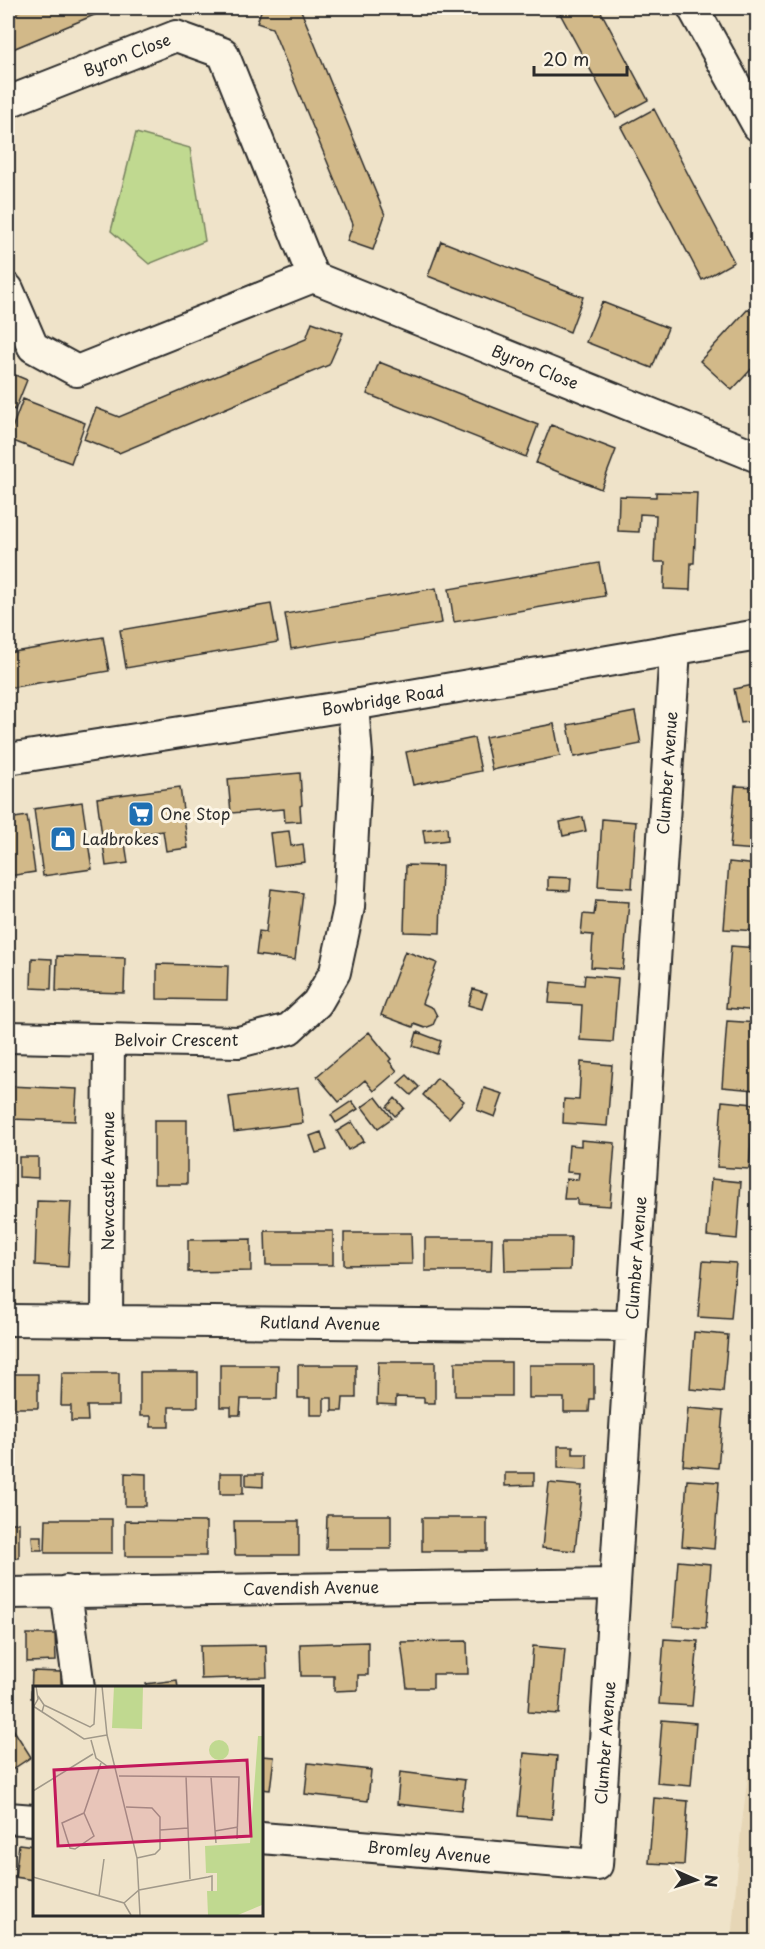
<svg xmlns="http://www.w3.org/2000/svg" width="765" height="1949" font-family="'Playpen Sans',sans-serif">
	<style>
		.built { fill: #e6d6b6 }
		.green { fill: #c0d990; stroke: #76825e; stroke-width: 1.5 }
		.building { fill: #d2b989; stroke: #2b2b2b; stroke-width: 1.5 }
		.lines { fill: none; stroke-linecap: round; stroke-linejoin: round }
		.minor-casing { stroke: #2b2b2b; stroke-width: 34 }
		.minor { stroke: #fcf5e5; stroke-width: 30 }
		.labels { text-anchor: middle; stroke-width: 6; stroke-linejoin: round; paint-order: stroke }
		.street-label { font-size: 16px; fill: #2b2b2b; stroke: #fcf5e5 }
		.poi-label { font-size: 16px; fill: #2b2b2b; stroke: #fcf5e5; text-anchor: start }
		.inset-road { fill: none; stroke: #a1998a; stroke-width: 1.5 }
		.view { fill: #c2185b; fill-opacity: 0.15; stroke: #c2185b; stroke-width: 3 }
		.inset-edge { fill: none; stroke: #2b2b2b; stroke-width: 3 }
	</style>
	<rect width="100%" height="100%" fill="#efe3c9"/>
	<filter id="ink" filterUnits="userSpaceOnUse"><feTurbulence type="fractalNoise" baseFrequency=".0167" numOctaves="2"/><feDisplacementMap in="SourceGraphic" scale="12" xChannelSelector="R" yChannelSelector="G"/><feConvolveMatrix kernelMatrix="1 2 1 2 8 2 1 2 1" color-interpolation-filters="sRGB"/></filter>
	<g filter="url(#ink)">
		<!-- built -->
		<path class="built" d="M757 1703V1941H731L741 1831Z"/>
		<!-- green -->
		<path class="green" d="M136 133 190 148 205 241 149 264 111 231Z"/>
		<!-- building -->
		<path class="building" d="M27 8H111L8 51V15Z
			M262 8H300L385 215 373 250 347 241 353 224 272 28 257 23Z
			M557 8H599L648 100 616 117Z
			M654 109 734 262 702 280 621 127Z
			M441 241 583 297 570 332 428 276Z
			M602 302 668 328 652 368 586 342Z
			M748 309 758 318V362L732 390 700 361Z
			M312 322 343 333 329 365 119 453 84 439 96 408 119 417 306 339Z
			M379 362 538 425 526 457 367 394Z
			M8 372 27 380 15 410 8 407Z
			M23 399 85 423 71 463 8 439Z
			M551 425 616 450 601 489 536 463Z
			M656 492 697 493 694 563H691L690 590 664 589 665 562H654L656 515 640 514 639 532 618 531 619 496 656 497Z
			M599 563 605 596 454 622 449 589Z
			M436 588 442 623 291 649 285 614Z
			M271 604 278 642 126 668 120 630Z
			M103 637 109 671 8 688V653Z
			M758 684V720L741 723 734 689Z
			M635 712 641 744 574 757 568 725Z
			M554 724 560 756 492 770 485 737Z
			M474 738 481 771 413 785 406 752Z
			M300 773 302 805 300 806 301 821 285 822 284 809 231 813 228 779Z
			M735 786 758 787V850L730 848Z
			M180 787 188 848 166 851 163 831 124 836 128 863 106 866 97 798Z
			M82 802 92 869 43 876 34 809Z
			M27 816 35 872 9 876 8 819Z
			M583 817 586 831 563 836 560 822Z
			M602 819 636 822 632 888 598 886Z
			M447 827 448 840 425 843 423 830Z
			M289 831 291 846 303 844 305 862 274 866 270 833Z
			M729 862 758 865V931L724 929Z
			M406 865 442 866 440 933 404 932Z
			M548 877 571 878 570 891 548 890Z
			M271 889 303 893 295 960 256 955 259 931 266 932Z
			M596 900 629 902 623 969 591 967 593 935 581 934 583 914 594 915Z
			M731 946 758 948V1011L726 1008Z
			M405 951 437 963 422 1003 433 1008 437 1016 433 1025 425 1028 414 1024 413 1027 381 1015Z
			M57 956 125 958 124 993 56 991Z
			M32 958 52 959 51 989 31 988Z
			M157 964 228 966 227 1000 157 999Z
			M585 975 618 978 613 1042 580 1040 582 1005 549 1003 551 982 584 985Z
			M473 989 487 993 482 1009 468 1005Z
			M727 1021 758 1023 755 1090 722 1087Z
			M369 1032 391 1059 389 1061 397 1071 374 1091 365 1080 339 1102 317 1076Z
			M417 1032 441 1041 437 1054 413 1046Z
			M581 1062 612 1065 607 1126 563 1123 564 1099 579 1100Z
			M407 1075 419 1087 411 1095 398 1083Z
			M437 1078 464 1101 449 1118 423 1095Z
			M8 1086 77 1089 75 1121 8 1119Z
			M298 1088 303 1123 234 1132 229 1097Z
			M484 1088 503 1094 495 1117 477 1110Z
			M376 1097 392 1118 378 1128 362 1107Z
			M395 1098 404 1108 395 1116 387 1107Z
			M352 1101 358 1109 336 1123 331 1115Z
			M722 1101 754 1104 749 1169 717 1167Z
			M154 1120H187V1184H154Z
			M352 1122 364 1141 348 1150 337 1131Z
			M321 1132 327 1150 316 1153 310 1136Z
			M581 1140 615 1143 610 1206 577 1204V1199H564L566 1179 578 1180 579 1173 567 1172 569 1145 581 1146Z
			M19 1157H38V1178L19 1177Z
			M711 1179 741 1182 737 1239 707 1236Z
			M37 1201 71 1202 68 1267 35 1265Z
			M265 1231H333V1265H266Z
			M344 1233H411L412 1264 344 1265Z
			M8 1234H11V1254H8Z
			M504 1237H571L570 1270 505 1271Z
			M425 1238H492L491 1271H425Z
			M251 1239V1271L188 1272V1240Z
			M703 1261 736 1263 731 1319 698 1317Z
			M694 1332 728 1335 723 1392 690 1389Z
			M378 1362H435V1403H424V1398L396 1397V1405L377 1404Z
			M455 1362H511V1396H455Z
			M220 1365H278L277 1399H241L240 1415H231V1407H220Z
			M298 1365H356V1398H343L342 1411H332V1398H324V1415H310V1398H298Z
			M529 1365H594V1399H590L589 1412H564V1398H529Z
			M140 1372H198V1407H169V1427H151V1416H140Z
			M62 1373H119V1406H87L88 1421H71V1406H61Z
			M8 1374H38V1408H8Z
			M688 1408 723 1411 718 1468 683 1465Z
			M558 1446H573V1454H587V1469L558 1468Z
			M125 1473 146 1474V1506H125Z
			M220 1473H243V1494H220Z
			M505 1473H534V1485L505 1486Z
			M246 1474H263V1487L246 1486Z
			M687 1480 719 1482 714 1549 682 1546Z
			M549 1483 582 1486 575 1551 542 1548Z
			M327 1515H391V1549H326Z
			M422 1518H487V1551H422Z
			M46 1519H112V1553H45Z
			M125 1521 206 1522V1556H125Z
			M234 1521H299V1555H235Z
			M8 1523H19V1558H8Z
			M32 1536H42V1550H33Z
			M678 1561 711 1564 706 1628 673 1626Z
			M27 1634H55L56 1661 27 1662Z
			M664 1639 698 1641 692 1706 659 1704Z
			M467 1641 468 1674H433V1688H407L401 1642Z
			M368 1642V1675H358V1690L334 1691V1676H301L300 1644Z
			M266 1645 267 1677 201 1679 200 1646Z
			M533 1646 565 1649 559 1714 528 1712Z
			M32 1671 61 1672V1688H34V1698H31Z
			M177 1680 178 1688H146V1684Z
			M662 1720 696 1723 691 1786 657 1783Z
			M8 1721 31 1757 10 1771 8 1768Z
			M524 1753 557 1756 552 1819 518 1816Z
			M261 1756 274 1757 270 1790 261 1789Z
			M308 1763 371 1770 368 1801 305 1794Z
			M400 1772 465 1780 461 1811 397 1804Z
			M654 1798 688 1801 684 1865 649 1863Z
			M19 1844 34 1846V1880L15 1877Z"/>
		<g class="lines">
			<!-- minor casing -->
			<g class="minor-casing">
				<path id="minor" d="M693 8 758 126
					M8 102 176 36 223 53 313 277
					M8 289 33 347 77 371 313 277 758 457
					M8 759 353 705 758 635
					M8 1037 239 1042 289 1029 317 1003 335 972 349 907 357 755 353 705
					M8 1320 632 1326
					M107 1321 109 1040
					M66 1591 79 1688
					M8 1593 615 1584
					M8 1818 34 1820
					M261 1838 597 1865 675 650"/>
			</g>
			<!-- minor -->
			<use href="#minor" class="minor"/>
		</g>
	</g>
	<!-- icons -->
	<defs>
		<g id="supermarket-square" transform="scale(1.35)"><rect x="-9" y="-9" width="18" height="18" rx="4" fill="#1f6fb2" stroke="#fcf5e5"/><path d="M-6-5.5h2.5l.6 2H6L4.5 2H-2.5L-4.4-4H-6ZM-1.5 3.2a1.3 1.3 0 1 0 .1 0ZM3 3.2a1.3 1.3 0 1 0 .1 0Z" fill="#fff"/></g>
		<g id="shop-square" transform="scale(1.35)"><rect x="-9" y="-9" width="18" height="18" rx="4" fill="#1f6fb2" stroke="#fcf5e5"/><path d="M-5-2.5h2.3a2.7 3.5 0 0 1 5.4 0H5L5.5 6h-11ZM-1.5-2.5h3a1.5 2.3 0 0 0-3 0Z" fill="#fff"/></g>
	</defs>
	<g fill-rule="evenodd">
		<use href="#supermarket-square" x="141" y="814"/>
		<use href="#shop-square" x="63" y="839"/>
	</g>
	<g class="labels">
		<!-- street labels -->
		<g class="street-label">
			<text transform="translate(127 55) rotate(-21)" y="6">Byron Close</text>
			<text transform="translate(535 367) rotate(22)" y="6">Byron Close</text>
			<text transform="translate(383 700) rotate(-9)" y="6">Bowbridge Road</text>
			<text transform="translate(667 773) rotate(-86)" y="6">Clumber Avenue</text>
			<text x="176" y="1046">Belvoir Crescent</text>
			<text transform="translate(108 1181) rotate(-90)" y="6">Newcastle Avenue</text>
			<text transform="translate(636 1258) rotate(-86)" y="6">Clumber Avenue</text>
			<text transform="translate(320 1323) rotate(1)" y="6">Rutland Avenue</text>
			<text transform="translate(311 1588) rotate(-1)" y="6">Cavendish Avenue</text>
			<text transform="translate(605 1743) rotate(-86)" y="6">Clumber Avenue</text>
			<text transform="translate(429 1852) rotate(5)" y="6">Bromley Avenue</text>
		</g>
		<!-- poi labels -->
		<g class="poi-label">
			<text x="160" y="820">One Stop</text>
			<text x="82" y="845">Ladbrokes</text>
		</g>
	</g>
	<!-- overview -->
	<g transform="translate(33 1686)">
		<rect width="230" height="230" fill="#efe3c9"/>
		<path d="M81 0H110L109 43 79 42ZM225 50H229V219L205 229H175L174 205H184V187H173L172 160 217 157ZM176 64a10 10 0 1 1 20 0a10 10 0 1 1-20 0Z" fill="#c0d990"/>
		<path class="inset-road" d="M69 0 74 49 104 172 107 229M5 10 11 19 9 26M11 19 57 41 61 38 63 0M0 20 51 53 74 49M1 20 5 13 3 0M58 54 63 72 74 80H83M86 90 206 91 204 153M153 90 157 193M178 91 183 157M0 105 60 68M93 121 119 122 127 131V163L122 168 104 172M51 127 29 137 37 162 42 163 61 150 51 127 68 77M127 144 155 142M182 145 205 141M0 191 91 217 98 229M66 210 71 173M91 217 106 204 175 191 179 190V205"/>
		<path class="view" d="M214 74 218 150 25 160 21 84Z"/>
		<rect width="230" height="230" class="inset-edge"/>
	</g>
	<!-- margin -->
	<rect width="765" height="1949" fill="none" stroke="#fcf5e5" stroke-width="30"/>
	<rect x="15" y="15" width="735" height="1919" fill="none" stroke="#2b2b2b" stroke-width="2" filter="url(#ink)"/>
	<!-- north arrow -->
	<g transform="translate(696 1880) rotate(93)" stroke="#fcf5e5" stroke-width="4.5" paint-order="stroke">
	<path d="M0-4.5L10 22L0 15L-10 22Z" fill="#2b2b2b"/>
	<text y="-9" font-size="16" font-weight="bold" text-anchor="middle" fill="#2b2b2b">N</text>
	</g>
	<!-- scale -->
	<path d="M534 66v9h93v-9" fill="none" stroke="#2b2b2b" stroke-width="3"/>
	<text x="543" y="66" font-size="18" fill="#2b2b2b" stroke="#fcf5e5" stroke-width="4.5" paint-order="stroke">20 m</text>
</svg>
